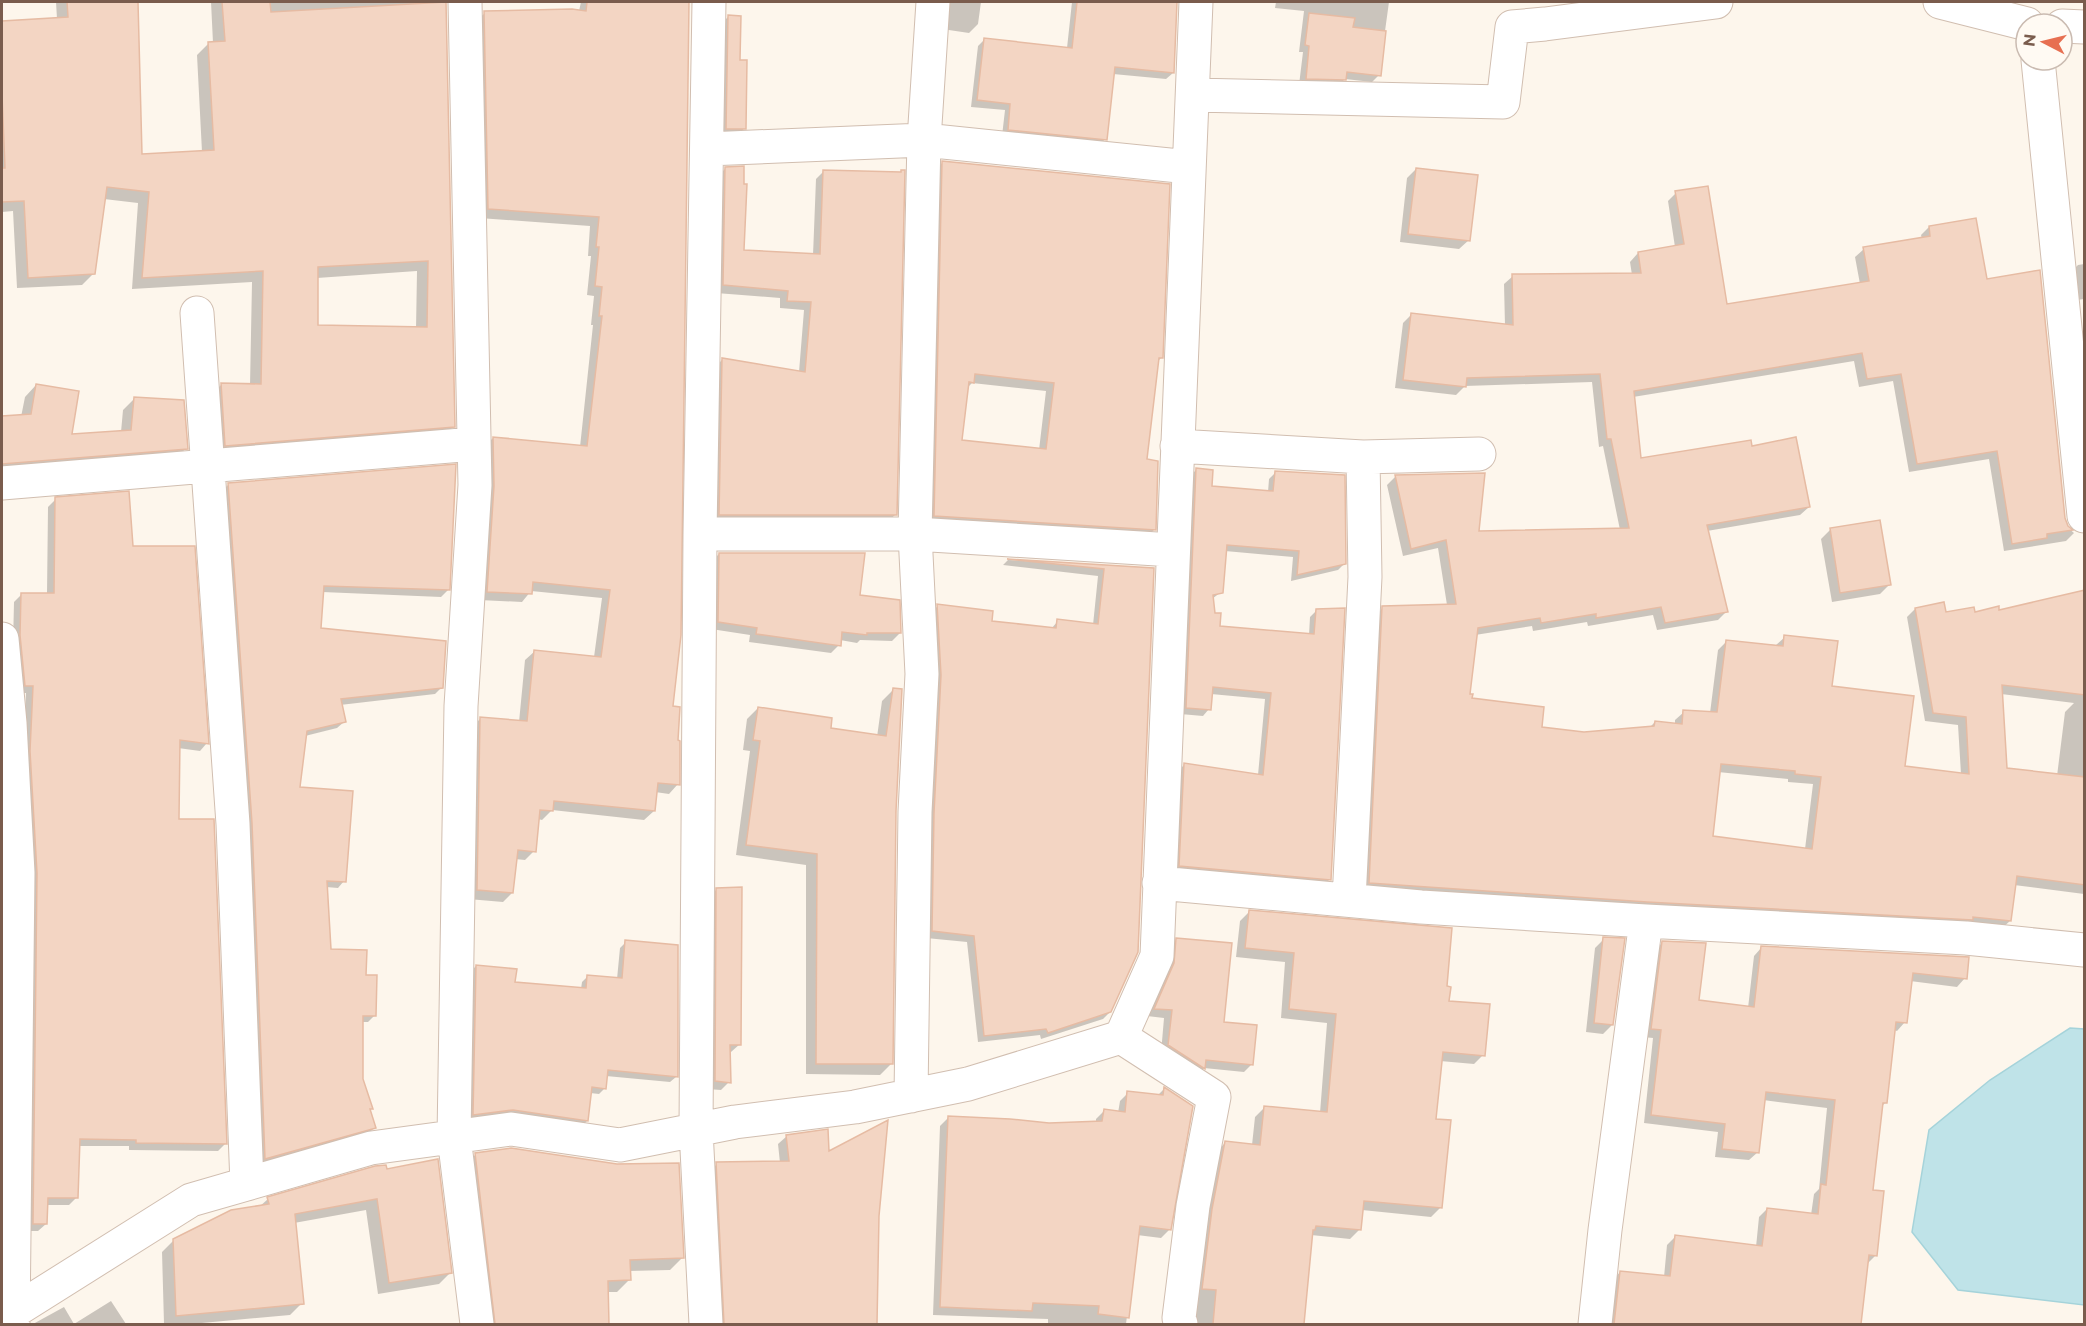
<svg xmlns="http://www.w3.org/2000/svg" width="2086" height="1326" font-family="Montserrat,sans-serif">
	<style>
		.water { fill: #bfe3e8; stroke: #a5d3da; stroke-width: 1.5 }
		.shadow { fill: #0003; fill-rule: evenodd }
		.building { fill: #f3d5c3; stroke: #e6bba3; stroke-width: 1.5; fill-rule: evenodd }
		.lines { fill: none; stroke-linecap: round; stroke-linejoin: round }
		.minor-casing { stroke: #d1beb0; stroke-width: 35 }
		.minor { stroke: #fff; stroke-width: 33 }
	</style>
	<rect width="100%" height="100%" fill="#fdf6ec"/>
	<!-- water -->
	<path class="water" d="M2070 1028 2084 1029V1305L1958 1290 1912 1232 1929 1130 1990 1080Z"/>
	<!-- shadow -->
	<path class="shadow" d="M56 2H136L141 156 202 152 197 55 208 44 213 43 211 2H445L454 426 442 438 214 457 210 396 221 385H250L252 282 132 289 138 203 104 199 94 273 82 285 17 288 13 211 2 212V22L57 19ZM417 271 416 329 316 327 317 278Z
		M581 2H688L671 708 677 742 678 784 669 794 655 792 654 811 644 820 552 810 542 820 538 819 534 851 525 860 515 859 512 893 503 902 468 899 471 728 480 719 519 722 525 660 535 651 594 657 602 598 531 591 522 602 479 600 484 447 493 438 580 447 593 325H591L594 296 587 295 591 256H588L590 226 479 218 475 22 485 13 579 11Z
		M940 2H981L978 24 969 33 942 29Z
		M1072 2H1176L1173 73 1166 79 1113 74 1105 139 1099 146 1002 136 1005 110 971 107 978 46 985 39 1067 48Z
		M1276 2H1389L1379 75 1372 82 1345 79 1338 86 1299 85 1303 52H1299L1304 11 1275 8Z
		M728 17 738 62 745 128 740 132 722 133 724 21Z
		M943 162 1161 358 1157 362 1145 461 1154 530 1145 538 926 525 934 171ZM972 383 1046 391 1039 450 960 441 967 388Z
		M726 168 743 251 813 255 816 179 824 171 899 174 902 171 895 515 887 522H712L715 367 722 360 799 372 804 310 780 308V298L716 293 718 176Z
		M1416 169 1469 240 1459 249 1400 242 1407 178Z
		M1676 193 1726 305 1860 284 1855 257 1864 249 1922 239 1921 235 1929 227 1985 281 2067 527 2074 533 2066 541 2004 551 1989 459 1909 472 1893 381 1859 387 1854 361 1633 397 1640 460 1751 447 1809 507 1800 515 1707 531 1726 612 1718 620 1657 630 1653 615 1588 626 1587 622 1533 631 1532 626 1475 635 1468 695 1471 699 1540 728 1584 734 1650 727 1655 722 1675 725V720L1684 712 1710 713 1718 650 1727 641 1776 645 1785 637 1903 767 1961 774 1958 725 1925 721 1907 617 1915 609 1945 614 1998 612 2084 591V703L2083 705H2084V894L2014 885 2010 921 2001 929 1361 891 1374 616 1383 608 1447 605 1438 548 1403 556 1387 485 1396 476 1477 532 1620 530 1603 446 1599 447 1592 382 1465 386 1456 395 1395 388 1403 323 1411 315 1505 326 1504 284 1513 276 1632 275 1630 262 1638 253 1675 247 1668 201ZM2001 694 2074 703 2065 712 2057 776 2006 770ZM1718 772 1788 779V782L1813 784 1805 849 1711 838Z
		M2084 264V299L2077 300 2074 269 2078 265Z
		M36 385 71 435 121 432 123 410 134 399 186 448 175 460 2 474V418L21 417 25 397Z
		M1196 470 1210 487 1268 492 1269 479 1276 472 1345 563 1338 570 1291 581 1293 557 1225 551 1221 592 1212 599 1218 627 1309 635 1310 617 1317 610 1330 879 1323 886 1173 872 1178 771 1184 765 1258 775 1265 699 1211 694 1209 709 1203 716 1180 714 1190 476Z
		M228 485 448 590 441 597 322 592 320 629 442 687 435 694 340 705 344 722 337 728 305 736 299 788 344 881 338 888 326 887 329 950 364 976 374 1016 368 1022H362V1079L371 1108 369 1110 374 1128 367 1135 259 1165 222 491Z
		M56 499 132 547 207 743 200 751 178 748 177 820 225 1144 218 1151 129 1150V1146H78L76 1198 69 1205H46V1224L38 1231H26L23 759 26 693H18L13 644 14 602 22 594H47L48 507Z
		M1830 530 1889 585 1880 594 1832 602 1821 539Z
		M719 554 900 633 892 641 860 640 857 643 840 640 839 645 831 653 749 642 750 635 711 629V562Z
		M1008 560 1153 569 1110 1012 1103 1019 1041 1039 1040 1035 978 1042 967 942 926 938 931 612 938 606 990 623 1051 629 1058 621 1093 625 1098 576 1003 565Z
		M893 690 895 811 891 1064 880 1075 806 1074V865L736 855 750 751 743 750 747 719 758 708 829 729 877 737 882 701Z
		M717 889 740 1044 731 1052 729 1053V1082L721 1090 707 1089 709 898Z
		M1249 912 1445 988 1448 1002 1483 1055 1474 1064 1440 1061 1434 1120 1440 1208 1431 1217 1362 1210 1360 1229 1350 1239 1311 1235 1302 1324H1309H1190L1216 1152 1225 1143 1252 1145 1255 1117 1265 1107 1320 1113 1327 1023 1281 1018 1285 962 1236 957 1240 921Z
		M1604 939 1612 1025 1603 1034 1586 1032 1595 948Z
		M1177 940 1223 1024 1252 1064 1244 1072 1204 1068 1196 1076 1161 1053 1164 1018 1147 1016 1169 948Z
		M626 942 676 1077 670 1082 606 1076 605 1088 599 1094 590 1093 587 1121 581 1127 468 1120 470 972 476 966 514 984 581 989 582 982 588 976 617 979 620 948Z
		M1663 942 1697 1002 1748 1008 1754 956 1762 947 1965 978 1957 987 1910 981 1905 1022 1897 1031 1894 1030 1885 1103 1881 1107 1871 1191 1876 1255 1867 1264 1861 1324H1607L1612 1281 1620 1272 1664 1277 1667 1245 1675 1237 1756 1247 1759 1217 1767 1209 1811 1215 1814 1194 1819 1189 1827 1108 1763 1100 1758 1152 1749 1160 1715 1157 1718 1132 1644 1123 1653 1038 1643 1037 1655 950Z
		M1164 1089 1170 1229 1161 1238 1137 1235 1126 1324H1048V1319L933 1315 940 1126 948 1118 1049 1125 1096 1123V1119L1104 1111 1118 1113 1120 1101 1128 1093 1157 1096Z
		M787 1136 828 1154 877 1216 875 1324H717L709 1172 717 1164 780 1163 778 1144Z
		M476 1154 682 1258 670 1270 629 1271V1280L617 1292H607L608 1324H483L464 1166Z
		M375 1168 450 1273 439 1284 378 1294 366 1210 294 1223 302 1303 290 1315 191 1324H164L162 1252 174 1240 259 1207 268 1199Z
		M111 1301 126 1324H74Z
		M64 1307 74 1324H32H33Z"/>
	<!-- building -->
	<path class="building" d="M67 2H138L142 154 214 150 208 42 225 41 222 2H270L271 12 446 2 455 427 225 446 221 383 261 384 263 271 142 278 149 192 107 187 95 274 28 278 24 201 2 202V168H5L2 95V21L68 17ZM428 261 427 327 318 325V267Z
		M587 2H689L681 635 673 706 680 707 678 740 680 741V785L658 783 655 811 554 801 553 811 540 810 536 852 518 850 513 893 477 890 480 717 527 721 534 650 601 657 610 590 533 582 532 594 487 592 494 486 493 437 587 446 602 316H599L602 287 595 286 599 247H596L599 217 488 209 484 11 572 9 586 11Z
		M1077 2H1177L1174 73 1115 67 1107 140 1008 130 1010 104 977 100 984 38 1072 48Z
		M1309 13 1355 18 1353 27 1386 31 1381 76 1347 72 1346 80 1306 79 1309 46 1305 45Z
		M728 15 741 16 740 60H747L746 129H726Z
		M942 161 1170 184 1163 358H1159L1147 459 1158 461 1156 530 934 516ZM975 374 1054 383 1046 449 962 440 969 382 974 383Z
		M744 166V184H747L744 250 820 254 823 170 901 172V170H905L897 515H719L722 358 805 372 811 302 787 301 788 291 723 285 725 167Z
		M1416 168 1478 175 1470 241 1408 234Z
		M1708 186 1727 304 1869 281 1863 247 1930 236 1929 226 1976 218 1987 279 2040 270 2065 518 2068 526 2073 530 2047 534V538L2012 544 1997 451 1917 464 1901 374 1867 379 1862 353 1634 391 1641 458 1751 440 1752 446 1796 437 1810 507 1707 525 1728 612 1665 623 1661 607 1596 618V614L1541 623 1540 618 1478 628 1470 694H1473L1472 698 1544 707 1542 727 1584 732 1654 726 1655 721 1682 724 1683 710 1717 712 1726 640 1783 646 1784 635 1838 641 1832 686 1914 696 1905 766 1969 774 1966 717 1933 713 1915 608 1944 602 1946 612 1974 607 1975 612 1999 606V610L2085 590V695L2002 685 2007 768 2085 777V885L2017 876 2011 921 1973 917V920L1647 902 1369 883 1382 606 1456 604 1446 540 1411 549 1395 475 1485 473 1479 531 1629 528 1611 439H1607L1600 374 1467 378 1466 387 1403 380 1411 313 1513 325 1512 274 1641 273 1638 252 1684 244 1675 191ZM1721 764 1795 771V774L1821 777 1812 849 1713 836Z
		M36 384 79 391 72 434 131 430 134 397 184 400 188 449 2 464V416L31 414Z
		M456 464 450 590 324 586 321 628 446 641 443 688 341 699 346 722 307 731 300 787 353 791 346 882 327 881 331 949 367 950 366 975H377L376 1016H363V1079L373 1109H370L376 1128 265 1159 252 823 228 483Z
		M1196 468 1213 470 1212 486 1273 491 1275 471 1345 475 1346 564 1297 575 1299 551 1227 545 1223 593 1213 595 1215 613H1221L1220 626 1314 634 1316 609 1345 608 1331 880 1179 866 1184 763 1263 775 1271 693 1213 687 1211 710 1186 708Z
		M129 491 133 546H195L209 744 180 740 179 819H214L227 1144 136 1143V1140L80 1139 78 1198H48L47 1224H33L37 873 30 751 33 686H25L20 635 21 593H54L55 497Z
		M1880 520 1891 585 1840 593 1830 528Z
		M719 553H865L860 595 900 600 901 633H867V635L842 632 841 646 756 634 757 628 718 622Z
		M1007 559 1154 568 1138 952 1111 1012 1048 1033 1046 1029 984 1036 974 936 932 931 934 813 941 675 937 604 993 611 992 621 1056 628 1057 619 1098 624 1104 569Z
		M893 688 902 689 896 811 893 1064H816L817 854 746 845 760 741 753 740 758 707 832 718 831 728 886 736Z
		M742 887 741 1045H730L731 1083 715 1081 716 888Z
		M1249 910 1452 928 1447 986 1451 987 1449 1001 1490 1004 1485 1056 1443 1052 1436 1119 1451 1120 1442 1208 1364 1201 1361 1230 1316 1226 1315 1230H1313L1304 1324H1213L1216 1290 1202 1289 1212 1209 1225 1141 1260 1145 1264 1106 1327 1112 1336 1014 1289 1009 1294 953 1245 948Z
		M1603 937 1625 938 1613 1025 1594 1023Z
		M1176 938 1232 943 1224 1022 1257 1025 1253 1065 1206 1060 1205 1069 1168 1045 1172 1010 1154 1009 1174 963Z
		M625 940 678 945V1077L608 1070 606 1089 592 1087 588 1121 513 1110 473 1115 476 965 517 969 515 982 586 988 587 975 622 978Z
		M1662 941 1706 943 1699 1000 1754 1007 1761 946 1969 957 1967 979 1913 973 1907 1023 1896 1022 1887 1103H1883L1873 1190 1884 1191 1877 1256 1869 1255 1861 1324H1614L1620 1271 1670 1276 1675 1235 1762 1246 1767 1208 1818 1214 1821 1184 1826 1185 1835 1100 1766 1092 1759 1153 1722 1149 1725 1124 1651 1115 1661 1030 1651 1029Z
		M1164 1087 1193 1106 1171 1230 1140 1226 1129 1318 1098 1314 1099 1306 1033 1303 1032 1311 940 1307 948 1116 1010 1119 1049 1123 1102 1121 1104 1109 1125 1112 1127 1091 1163 1095Z
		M888 1120 879 1216 877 1324H724L716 1162 789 1161 786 1135 828 1129 829 1151Z
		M511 1148 617 1164 679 1163 684 1258 630 1260 631 1280 608 1281 609 1324H495L475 1153Z
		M438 1159 452 1273 389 1283 377 1199 295 1214 304 1304 176 1316 173 1239 231 1210 269 1204 267 1197 375 1166 386 1165 387 1169Z"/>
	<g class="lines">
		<!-- minor casing -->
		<g class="minor-casing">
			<path id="minor" d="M465 2 475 485 461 706 454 1137 477 1324
				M1940 2 2027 24
				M2062 26 2084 27
				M2038 60 2084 516
				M1193 95 1503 102 1512 27 1545 24 1716 2
				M707 149 924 140 1189 167
				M197 313 233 824 247 1184
				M1177 446 1363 457 1479 454
				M2 483 474 444
				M700 534H915L1173 550
				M2 639 10 723 18 873 13 1324
				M1159 883 1421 907 1646 921 1966 938 2084 950
				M1349 900 1365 577 1363 457
				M1121 1037 1214 1097 1193 1206 1179 1318 1181 1324
				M911 1096 915 812 922 674 915 534 924 140 933 2
				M2 1311 13 1312 191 1200 371 1148 511 1129 620 1145 735 1122 855 1107 968 1084 1121 1037 1157 956 1196 2
				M706 1324 696 1130 700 534 709 2
				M1595 1324 1605 1230 1646 921"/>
		</g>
		<!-- minor -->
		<use href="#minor" class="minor"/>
	</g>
	<!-- border -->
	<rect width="2086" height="1326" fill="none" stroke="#7a5c4d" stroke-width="6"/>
	<!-- north arrow -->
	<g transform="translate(2044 42) rotate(277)"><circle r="28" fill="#fffaf3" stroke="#cabbb1" stroke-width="1.5"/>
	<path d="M0-4.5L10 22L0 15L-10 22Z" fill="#e76f51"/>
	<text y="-9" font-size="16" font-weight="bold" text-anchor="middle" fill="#7a5c4d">N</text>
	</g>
</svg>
